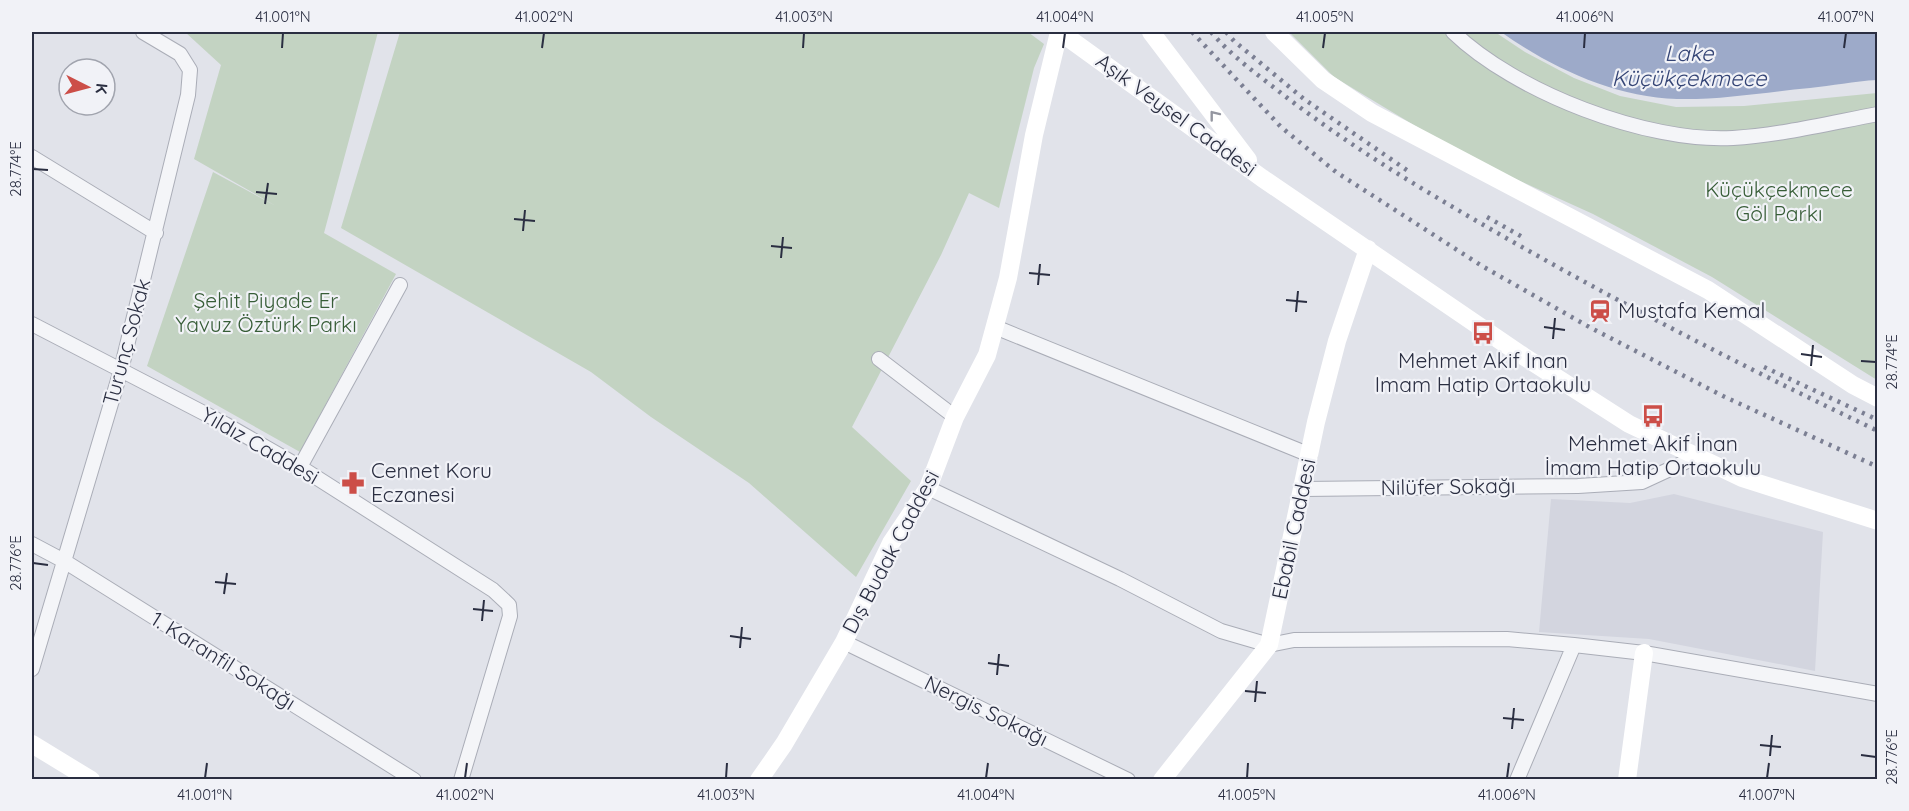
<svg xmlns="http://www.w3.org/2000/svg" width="1909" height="811" font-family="Quicksand,sans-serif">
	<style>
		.built { fill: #d3d5df }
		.green { fill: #c3d3c2 }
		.water { fill: #9daac9 }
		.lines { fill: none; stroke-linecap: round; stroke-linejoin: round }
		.street-casing { stroke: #aaadb7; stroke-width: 16 }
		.street { stroke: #f4f5f8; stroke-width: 14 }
		.secondary { stroke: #fff; stroke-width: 18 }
		.rail { stroke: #7b7f93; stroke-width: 4.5; stroke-dasharray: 3 6; stroke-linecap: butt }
		.oneway { stroke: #9496a0 }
		.ticks { fill: none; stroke: #2a2e41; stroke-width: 2 }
		.labels { text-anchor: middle; stroke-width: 4.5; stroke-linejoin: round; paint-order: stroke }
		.street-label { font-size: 21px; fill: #2a2e41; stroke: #f1f2f7 }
		.park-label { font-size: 21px; fill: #375d37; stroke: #f1f2f7 }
		.poi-label { font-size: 21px; fill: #2a2e41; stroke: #f1f2f7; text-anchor: start }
		.water-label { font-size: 22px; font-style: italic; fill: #344475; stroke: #f1f2f7 }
		.neatline { fill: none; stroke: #2a2e41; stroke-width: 2 }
		.ticks-label { font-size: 15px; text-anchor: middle; fill: #2a2e41 }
	</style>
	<rect width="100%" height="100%" fill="#e1e3ea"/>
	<!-- built -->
	<path class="built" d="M1674 494 1823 532 1815 671 1649 639 1539 632 1551 499 1630 503Z"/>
	<!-- green -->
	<path class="green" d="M185 32H378L324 233 396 274 300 452 147 366 213 172 276 206 194 159 221 65Z
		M400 32H1028L1044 44 1034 68 999 208 969 193 941 255 852 427 911 481 856 577 749 483 651 417 591 372 341 228Z
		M1289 32H1495L1525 52 1574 78 1620 96 1676 107 1744 106 1877 93V380L1712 277 1593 214 1467 157 1334 77Z"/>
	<!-- water -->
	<path class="water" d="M1501 32H1877V80C1854 81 1832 86 1810 88 1766 92 1721 100 1677 99 1614 97 1552 68 1501 32Z"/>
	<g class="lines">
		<!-- street casing -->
		<g class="street-casing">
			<path id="street" d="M1453 32C1515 92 1647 143 1733 138 1781 135 1830 123 1878 114
				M32 157 156 233
				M32 324 225 424 300 467 493 590 509 605 510 616 461 780
				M995 327 1310 455
				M879 359 955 417
				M300 467 400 285
				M928 488 1120 579 1221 631 1269 645 1294 640 1507 639 1574 645 1644 653 1878 694
				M1303 489 1578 486 1642 482 1696 457
				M32 544 64 561 414 780
				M844 642 1128 780
				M32 669 121 370 188 95 190 70 180 54 143 32
				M1517 780 1574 645"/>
		</g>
		<!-- street -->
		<use href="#street" class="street"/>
		<!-- secondary -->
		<path class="secondary" d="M1060 32 1262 178 1523 356 1629 424 1742 478 1878 521
			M1151 32 1248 160
			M1274 32 1323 80 1372 113 1708 290 1853 385 1878 398
			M32 744 91 780
			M759 780 784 744 844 642 891 543 928 488 955 417 987 355 1008 278 1034 135 1059 32
			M1162 780 1269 645 1316 422 1337 341 1368 249
			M1627 780 1644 653"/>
		<!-- rail -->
		<path class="rail" d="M1192 32 1281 127 1336 172 1482 266 1591 328 1723 396 1878 467
			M1211 32C1229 53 1250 69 1272 86 1325 128 1382 165 1441 200 1582 284 1729 360 1878 431
			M1226 32 1234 41 1304 99 1411 173
			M1487 217 1526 239
			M1764 367 1878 420"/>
	</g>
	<!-- one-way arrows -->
	<defs><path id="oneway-chevron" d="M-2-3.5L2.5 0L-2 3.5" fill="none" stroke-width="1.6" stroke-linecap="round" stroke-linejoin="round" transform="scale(1.5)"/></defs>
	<use class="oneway" href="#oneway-chevron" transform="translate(1214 115) rotate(-128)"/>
	<!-- ticks -->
	<path class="ticks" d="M282 48 283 33M542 48 544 33M803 48 804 33M1063 48 1065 33M1323 48 1325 33M1584 48 1585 33M1844 48 1846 33M33 169 48 170M256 192 277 194M265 204 268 183M514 219 535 221M523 231 525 210M771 246 792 248M781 258 783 237M1029 273 1050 275M1038 285 1040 264M1286 300 1307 302M1296 312 1298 291M1544 327 1565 330M1553 339 1555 318M1801 354 1822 357M1861 361 1876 362M1811 366 1813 345M33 563 48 565M215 582 236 584M224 594 227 573M473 609 493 611M482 621 484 600M730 636 751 639M740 648 742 627M988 663 1009 666M997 675 999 654M1245 691 1266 693M1255 702 1257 681M1503 718 1524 720M1512 729 1514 708M1760 745 1781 747M1861 755 1876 757M1770 756 1772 735M205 778 207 763M465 778 467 763M726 778 727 763M986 778 988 763M1247 778 1248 763M1507 778 1509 763M1767 778 1769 763"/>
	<!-- icons -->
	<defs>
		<g id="station-bare" transform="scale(1.8)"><path d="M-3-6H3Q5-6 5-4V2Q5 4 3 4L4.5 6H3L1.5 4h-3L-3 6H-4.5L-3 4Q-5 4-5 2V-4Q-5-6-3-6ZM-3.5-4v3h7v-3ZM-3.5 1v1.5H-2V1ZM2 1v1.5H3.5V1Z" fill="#cc4e48" stroke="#f1f2f7" stroke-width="2.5" paint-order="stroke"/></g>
		<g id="bus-bare" transform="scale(1.8)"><path d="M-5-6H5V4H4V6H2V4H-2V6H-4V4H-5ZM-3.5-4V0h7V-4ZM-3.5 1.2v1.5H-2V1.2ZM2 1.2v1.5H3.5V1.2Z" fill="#cc4e48" stroke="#f1f2f7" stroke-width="2.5" paint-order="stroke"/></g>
		<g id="pharmacy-bare" transform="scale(1.8)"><path d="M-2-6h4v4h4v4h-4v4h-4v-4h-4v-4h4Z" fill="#cc4e48" stroke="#f1f2f7" stroke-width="2.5" paint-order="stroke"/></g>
	</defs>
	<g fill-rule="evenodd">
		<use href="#station-bare" x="1600" y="311"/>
		<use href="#bus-bare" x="1483" y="333"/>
		<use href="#bus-bare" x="1653" y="416"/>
		<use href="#pharmacy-bare" x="353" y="483"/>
	</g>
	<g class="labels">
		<!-- street labels -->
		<g class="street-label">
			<text transform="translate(1176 115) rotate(36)" y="7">Aşık Veysel Caddesi</text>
			<text transform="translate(127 342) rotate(-75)" y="7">Turunç Sokak</text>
			<text transform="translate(260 446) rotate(30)" y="7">Yıldız Caddesi</text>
			<text transform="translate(1448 487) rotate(-1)" y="7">Nilüfer Sokağı</text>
			<text transform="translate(1294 529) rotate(-78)" y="7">Ebabil Caddesi</text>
			<text transform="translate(891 552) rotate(-62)" y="7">Dış Budak Caddesi</text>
			<text transform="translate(223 661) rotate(32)" y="7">1. Karanfil Sokağı</text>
			<text transform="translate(986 711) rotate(26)" y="7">Nergis Sokağı</text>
		</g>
		<!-- park labels -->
		<g class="park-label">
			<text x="1779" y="197">Küçükçekmece<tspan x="1779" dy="24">Göl Parkı</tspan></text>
			<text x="266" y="308">Şehit Piyade Er<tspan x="266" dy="24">Yavuz Öztürk Parkı</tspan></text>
		</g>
		<!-- poi labels -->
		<g class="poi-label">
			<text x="1618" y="318">Mustafa Kemal</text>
			<text x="1483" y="368" text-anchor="middle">Mehmet Akif Inan<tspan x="1483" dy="24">Imam Hatip Ortaokulu</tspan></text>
			<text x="1653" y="451" text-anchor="middle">Mehmet Akif İnan<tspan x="1653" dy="24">İmam Hatip Ortaokulu</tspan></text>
			<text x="371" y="478">Cennet Koru<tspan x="371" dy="24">Eczanesi</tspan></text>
		</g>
		<!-- water labels -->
		<g class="water-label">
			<text x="1689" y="61">Lake<tspan x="1689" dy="25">Küçükçekmece</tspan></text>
		</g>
	</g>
	<!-- border -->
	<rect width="1909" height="811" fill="none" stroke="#f1f2f7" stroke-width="66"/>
	<!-- north arrow -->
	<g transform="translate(87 87) rotate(96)"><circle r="28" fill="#f1f2f7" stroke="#a1a4ae" stroke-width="1.5"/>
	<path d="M0-4.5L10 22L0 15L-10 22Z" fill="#cc4e48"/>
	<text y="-9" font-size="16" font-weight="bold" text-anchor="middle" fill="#2a2e41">K</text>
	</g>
	<rect x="33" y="33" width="1843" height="745" class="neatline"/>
	<g class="ticks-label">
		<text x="283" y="22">41.001°N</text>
		<text x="544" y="22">41.002°N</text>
		<text x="804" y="22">41.003°N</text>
		<text x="1065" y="22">41.004°N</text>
		<text x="1325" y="22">41.005°N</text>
		<text x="1585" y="22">41.006°N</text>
		<text x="1846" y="22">41.007°N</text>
		<text transform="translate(16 169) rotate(-90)" y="5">28.774°E</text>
		<text transform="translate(1892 362) rotate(-90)" y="5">28.774°E</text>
		<text transform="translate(16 563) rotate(-90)" y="5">28.776°E</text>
		<text transform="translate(1892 757) rotate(-90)" y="5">28.776°E</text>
		<text x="205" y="800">41.001°N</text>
		<text x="465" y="800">41.002°N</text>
		<text x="726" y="800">41.003°N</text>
		<text x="986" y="800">41.004°N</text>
		<text x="1247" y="800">41.005°N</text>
		<text x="1507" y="800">41.006°N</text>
		<text x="1767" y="800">41.007°N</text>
	</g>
</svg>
